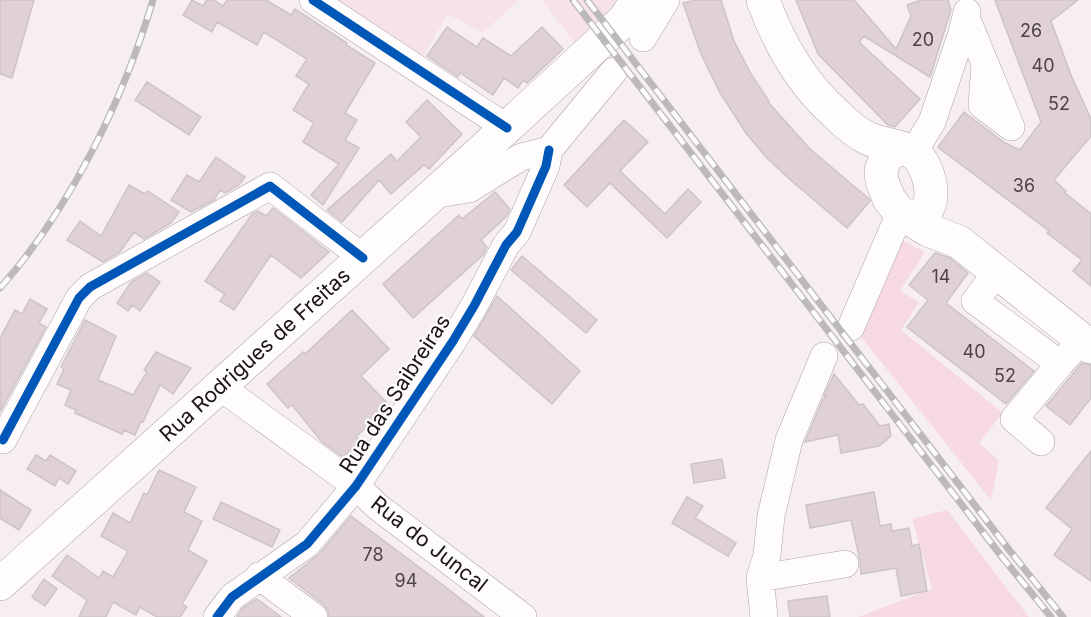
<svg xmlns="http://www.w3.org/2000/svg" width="1091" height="617" font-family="Inter,sans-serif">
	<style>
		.built { fill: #f6e2e8 }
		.green { fill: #f7d9e3 }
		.building { fill: #e0d1d6; stroke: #cdc4c6; stroke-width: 1.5 }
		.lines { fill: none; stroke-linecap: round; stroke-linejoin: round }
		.minor-casing { stroke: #ada4a7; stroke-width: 28 }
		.major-casing { stroke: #ada4a7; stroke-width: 34 }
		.minor { stroke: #fefcfd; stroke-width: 27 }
		.major { stroke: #fefcfd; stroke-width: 33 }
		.rail-casing { stroke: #bcb9ba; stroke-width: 7 }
		.rail { stroke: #fcfcfc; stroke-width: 4.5; stroke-dasharray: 14; stroke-linecap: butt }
		.cycleway-casing { stroke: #fcfcfc; stroke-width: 13 }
		.cycleway { stroke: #0057b8; stroke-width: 9 }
		.labels { text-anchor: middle; stroke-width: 4.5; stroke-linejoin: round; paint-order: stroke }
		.number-label { font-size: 18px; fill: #4e4348 }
		.street-label { font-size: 21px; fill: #1e1418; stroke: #fcfcfc }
	</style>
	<rect width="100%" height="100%" fill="#f7eef0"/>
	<!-- built -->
	<path class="built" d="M328 0H519L483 33 448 14 421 59Z
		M542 0H619L611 14 576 45Z"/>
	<!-- green -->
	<path class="green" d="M896 237 925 252 900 291 919 302 901 330 1003 413 979 443 999 460 991 500 857 332Z
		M947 510 1029 617H858L932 589 912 519Z"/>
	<!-- building -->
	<path class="building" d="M0 0H34L12 78 0 74Z
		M192 0 203 6 207 0H214L223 6 227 0H266L291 15 295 9 347 43 346 45 375 63 345 113 357 120 345 140 359 148 323 205 311 195 339 164 303 142 314 123 293 110 309 84 296 76 307 59 264 32 257 45 217 22 212 32 183 15Z
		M696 0H721L734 41 751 74 769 101 768 102 810 149 869 199 870 201 847 228 787 177 765 156 746 133 720 93 701 54 683 3Z
		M796 0H854L896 49 911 16 907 5 921 0H948L951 10 930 77 864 36 859 42 920 99 895 127 888 125 818 54Z
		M995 0H1078L1051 21 1071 75 1091 119V136L1054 180 1066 191 1065 193 1091 214V286L1073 271 1082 260 1047 233 1049 231 938 147 964 112 1005 143 1020 150 1041 122Z
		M447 27 477 47 483 38 511 56 542 27 563 49 527 83 523 80 518 88 504 78 493 95 460 73 458 77 427 56Z
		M147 82 201 117 189 135 135 100Z
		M427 100 462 134 429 169 424 165 391 194 379 180 342 222 327 210 391 154 397 161 421 137 406 122Z
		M624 120 648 142 620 171 665 214 688 189 701 202 667 238 610 183 587 207 564 185Z
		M216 157 245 177 239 185 225 193 220 190 214 200 191 212 171 200 187 175 199 182Z
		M129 185 145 194 148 191 179 212 171 223 144 239 134 232 120 252 103 262 67 240 80 221 101 236Z
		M495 192 510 209 506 217 481 240 487 247 483 255 413 318 383 284 459 215 462 219Z
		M273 208 329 252 301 278 271 255 234 310 220 301 225 294 205 281 252 214 258 211 266 216Z
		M935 253 950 258 968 273 946 303 1034 371 1006 404 907 327 928 300 909 285Z
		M522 256 597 320 586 333 511 270Z
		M147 273 160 282 140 311 132 305 128 311 117 303 131 282Z
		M497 296 580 371 552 404 474 336Z
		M30 299 47 309 39 323 46 327 0 412V338L15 310 22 314Z
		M352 310 389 349 361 376 389 405 356 437 360 441 343 457 322 442 292 405 288 408 267 384 303 352 305 354Z
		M85 320 116 336 98 380 115 387 133 395 147 372 144 370 156 352 191 368 173 394 160 385 143 422 141 421 135 435 124 430 122 434 75 413 76 410 65 405 71 390 57 384 64 369 61 367Z
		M1082 363 1091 365V398L1070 425 1046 406Z
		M834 374 859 405 863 404 880 426 889 424 891 436 879 446 841 453 838 435 805 442 823 399 826 397 824 396Z
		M1091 451V581L1054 555 1072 529 1046 508Z
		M36 455 46 461 50 455 76 471 68 484 59 478 55 486 27 469Z
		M722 459 725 478 694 483 691 464Z
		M159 470 196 487 184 512 202 521 188 550 207 561 182 604 187 607 180 617H157L140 607 136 615 113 602 106 617H79L87 600 52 576 67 555 99 578 103 571 113 577 128 551 101 536 113 513 130 523 144 493 147 495Z
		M0 490 31 510 19 530 0 518Z
		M874 492 880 526 891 524 892 531 909 528 912 546 919 544 927 591 901 596 896 568 861 574 860 561 851 520 810 528 806 505Z
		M687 497 703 506 695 518 736 543 728 556 672 523Z
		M221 502 280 530 272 547 213 519Z
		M351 516 443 585 484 617H329L328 610 323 604 289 578 319 554Z
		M44 579 57 589 45 606 32 597Z
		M827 596 830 617H790L788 601Z
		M257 599 281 617H237L243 608Z"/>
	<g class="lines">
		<!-- minor casing -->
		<g class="minor-casing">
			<path id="minor" d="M313 0 507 128
				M966 17 1011 127 982 105 985 64
				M643 38 666 0
				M913 153 932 122 962 33 967 12
				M432 195 469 189 521 157 549 150 614 71
				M997 272 975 301 1060 364 1082 340
				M851 327 900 213
				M219 386 356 486 378 507 523 617
				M3 440 79 298 90 287 270 186 363 258
				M1041 442 1014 419 1060 364
				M259 576 314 617
				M760 578 767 555 771 516 789 440 824 356
				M217 617 232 597 307 544 356 486 453 341 474 306 506 245 517 232 546 166 549 150
				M764 617 760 578 845 564"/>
		</g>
		<!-- major casing -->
		<g class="major-casing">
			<path id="major" d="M763 0C779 44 801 83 836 114 846 124 856 133 869 139 883 145 910 146 919 158 933 176 941 219 907 217
				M899 149 886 156 881 171 882 181 889 199 900 213 928 230 959 242 1091 347
				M0 584 466 165 624 20 637 0"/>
		</g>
		<!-- minor -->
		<use href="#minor" class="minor"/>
		<!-- major -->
		<use href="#major" class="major"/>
		<!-- rail casing -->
		<g class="rail-casing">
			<path id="rail" d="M573 0 1002 557 1051 617
				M587 0 1010 551 1063 617
				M0 288C70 209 123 101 153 0"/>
		</g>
		<!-- rail -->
		<use href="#rail" class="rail"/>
		<!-- cycleway casing -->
		<g class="cycleway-casing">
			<path id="cycleway" d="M313 0 507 128
				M3 440 79 298 90 287 270 186 363 258
				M217 617 232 597 307 544 356 486 453 341 474 306 506 245 517 232 546 166 549 150"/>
		</g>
		<!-- cycleway -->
		<use href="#cycleway" class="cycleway"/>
	</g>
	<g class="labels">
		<!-- number labels -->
		<g class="number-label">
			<text x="1031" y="37">26</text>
			<text x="923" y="46">20</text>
			<text x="1043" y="72">40</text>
			<text x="1059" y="110">52</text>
			<text x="1024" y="192">36</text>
			<text x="941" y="283">14</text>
			<text x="974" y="358">40</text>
			<text x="1005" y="382">52</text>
			<text x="373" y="561">78</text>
			<text x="406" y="587">94</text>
		</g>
		<!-- street labels -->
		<g class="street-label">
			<text transform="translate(255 355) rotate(-42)" y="7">Rua Rodrigues de Freitas</text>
			<text transform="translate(395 394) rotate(-57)" y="7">Rua das Saibreiras</text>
			<text transform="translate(429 544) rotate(38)" y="7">Rua do Juncal</text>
		</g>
	</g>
</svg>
